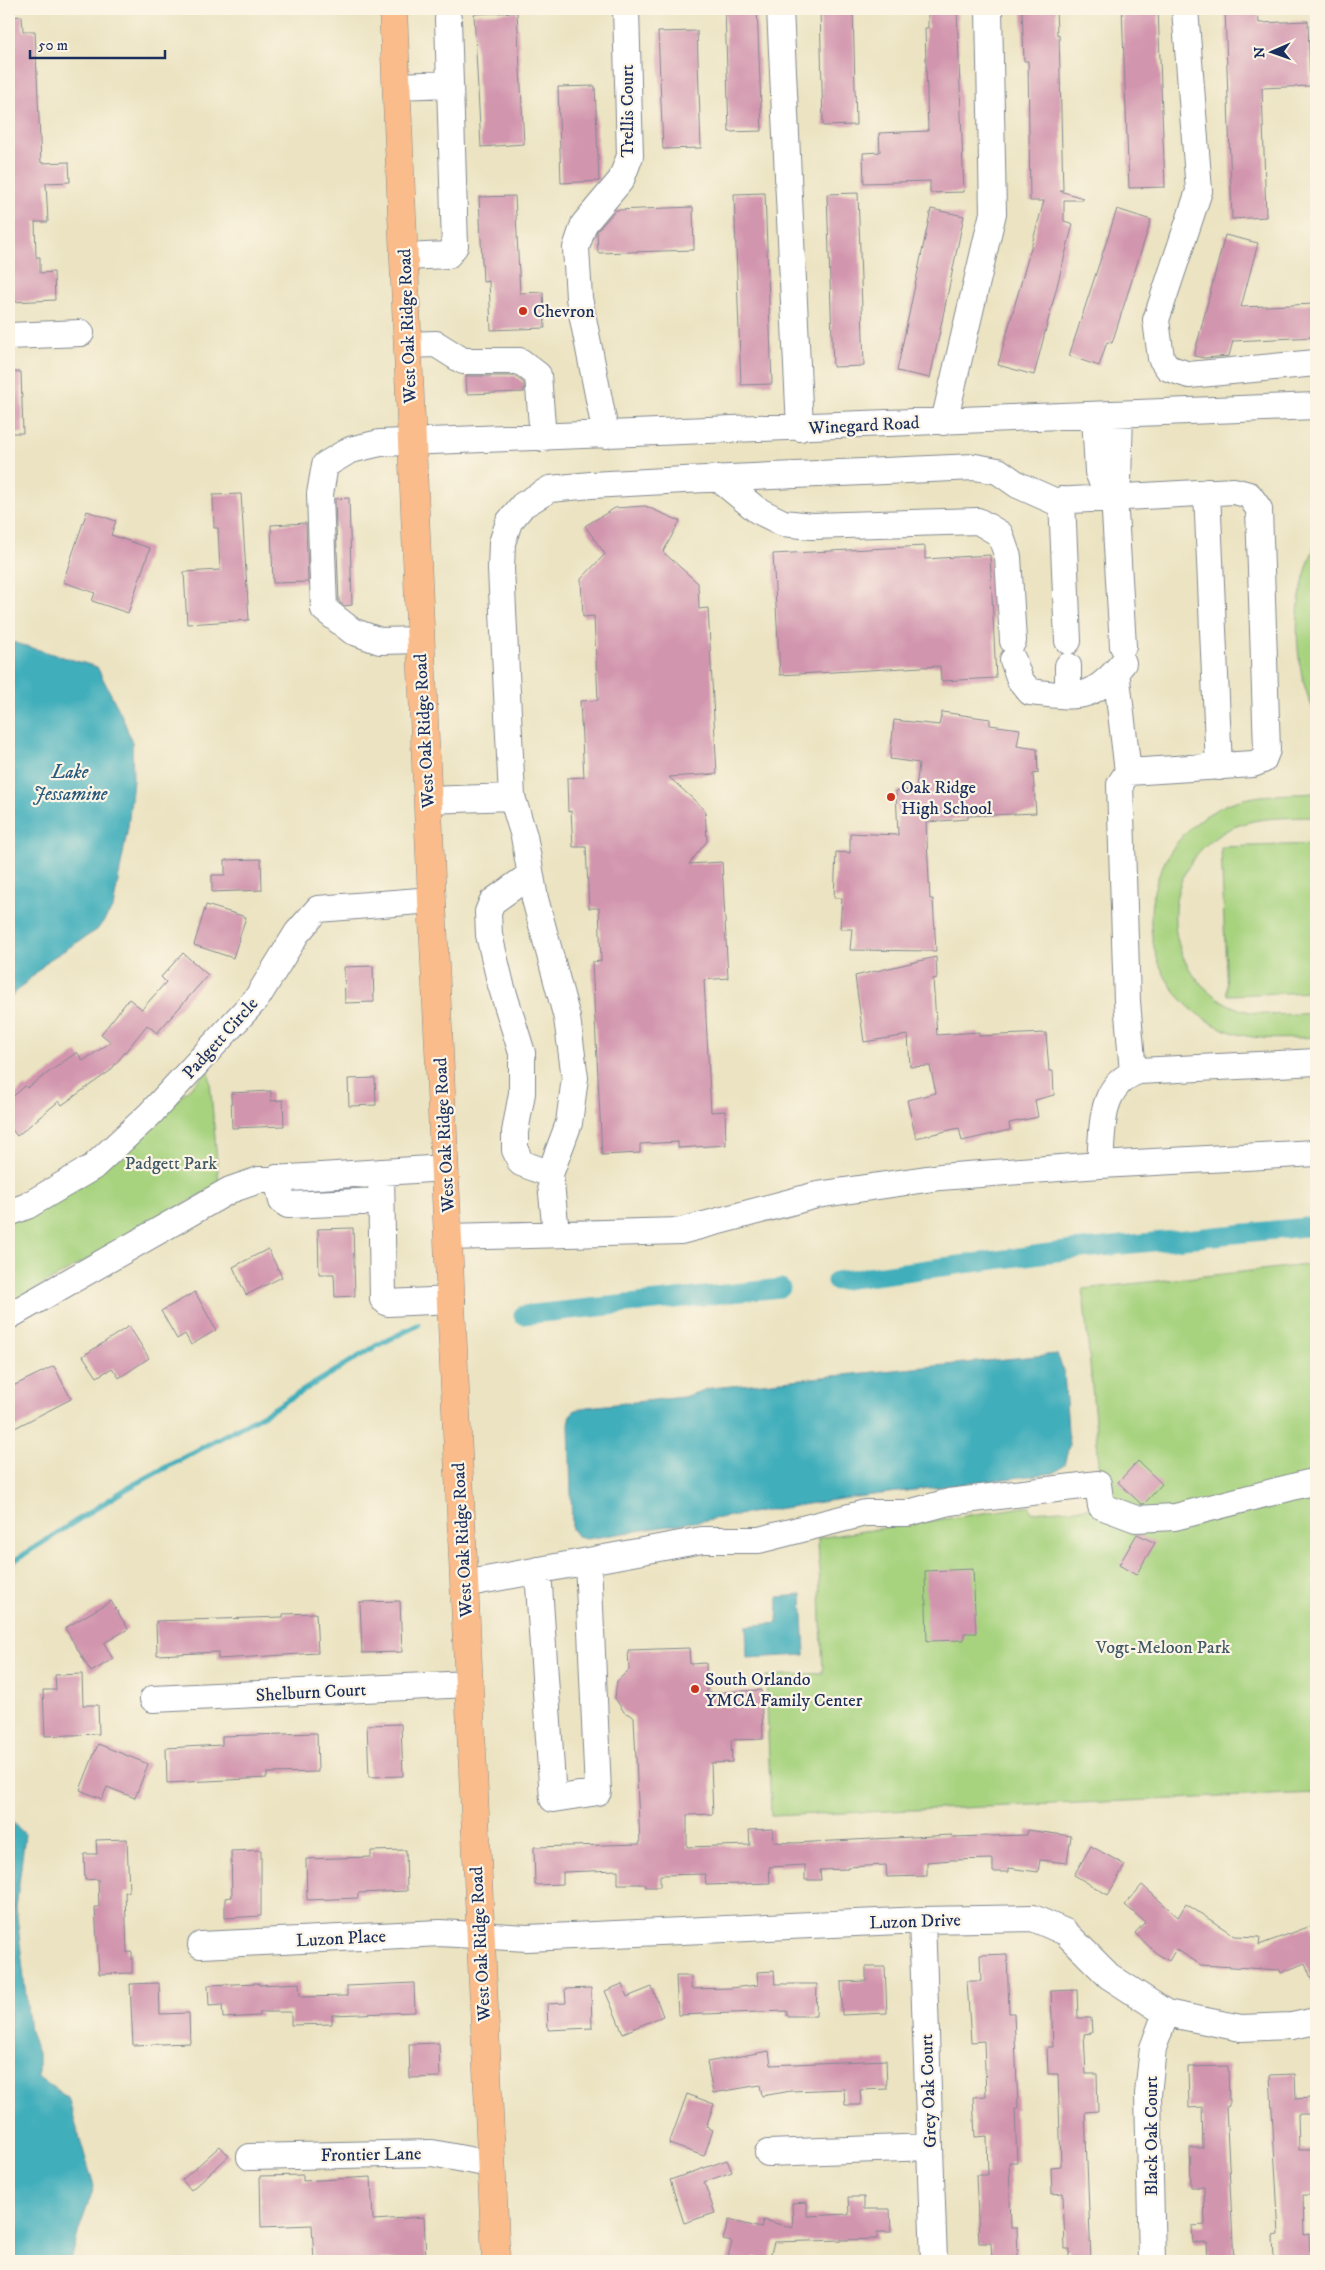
<svg xmlns="http://www.w3.org/2000/svg" width="1325" height="2270" font-family="'IM FELL DW Pica',serif">
	<style>
		.green { fill: #a7d37f; stroke: #61816e }
		.water { fill: #3faebb; stroke: #2d6e8c }
		.lines { fill: none; stroke-linecap: round; stroke-linejoin: round }
		.stream { stroke: #3faebb; stroke-width: 5.5 }
		.canal { stroke: #3faebb; stroke-width: 19 }
		.building { fill: #d295ae }
		.minor-casing { stroke: #838990; stroke-width: 28 }
		.major-casing { stroke: #838990; stroke-width: 29 }
		.minor { stroke: #fff; stroke-width: 26 }
		.major { stroke: #f9bc8a; stroke-width: 28 }
		.poi-dot { fill: #c8321e; stroke: #fcf5e5; stroke-width: 2 }
		.labels { text-anchor: middle; stroke-width: 4.5; stroke-linejoin: round; paint-order: stroke }
		.street-label { font-size: 18px; fill: #1b2f5e; stroke: #fcf5e5 }
		.poi-label { font-size: 18px; fill: #1b2f5e; stroke: #fcf5e5; text-anchor: start }
		.park-label { font-size: 18px; fill: #3e5866; stroke: #fcf5e5 }
		.water-label { font-size: 19px; font-style: italic; fill: #285b7f; stroke: #fcf5e5 }
	</style>
	<rect width="100%" height="100%" fill="#fcf5e5"/>
	<filter id="ink" filterUnits="userSpaceOnUse"><feTurbulence type="fractalNoise" baseFrequency=".02" numOctaves="2"/><feDisplacementMap in="SourceGraphic" scale="10" xChannelSelector="R" yChannelSelector="G"/><feConvolveMatrix kernelMatrix="1 2 1 2 8 2 1 2 1" color-interpolation-filters="sRGB"/></filter>
	<filter id="wash" filterUnits="userSpaceOnUse"><feTurbulence type="fractalNoise" baseFrequency=".0096" numOctaves="4" result="noise"/><feDisplacementMap in="SourceGraphic" scale="20" xChannelSelector="R" yChannelSelector="G"/><feGaussianBlur stdDeviation="1.12" result="paint"/><feColorMatrix in="noise" values="0 0 0 0 0 0 0 0 0 0 0 0 0 0 0 0 0 1.4 0 .05"/><feComposite in="paint" operator="in"/></filter>
	<g filter="url(#wash)">
		<rect width="100%" height="100%" fill="#ebe3c1"/>
		<!-- green -->
		<path class="green" d="M1316 544V715C1290 664 1292 595 1316 544Z
			M1316 793V817C1289 818 1259 816 1234 827 1155 861 1155 972 1234 1007 1260 1018 1289 1014 1316 1013V1037C1283 1039 1250 1042 1219 1027 1125 982 1130 850 1223 806 1251 793 1285 795 1316 793Z
			M1316 844V992L1227 995 1221 847Z
			M209 1070 219 1184 9 1304V1223L159 1117Z
			M1316 1264V1793L771 1816 766 1676 823 1673 818 1538 1030 1506 1031 1512 1103 1507 1083 1289Z"/>
		<!-- water -->
		<path class="water" d="M9 641 97 667 122 716 132 742 133 780 128 827 113 908 97 930 49 960 9 999Z
			M1057 1354 1064 1372 1069 1446 1064 1465 1054 1473 840 1499 586 1539 578 1537 572 1529 569 1425 570 1415 575 1410 587 1407 683 1397 711 1388Z
			M802 1595 805 1655 747 1658 746 1626 777 1623 778 1597Z
			M9 1819 25 1834 16 1908 30 2032 38 2053V2077L68 2098 94 2187 79 2230 71 2261H9Z"/>
		<g class="lines">
			<!-- stream -->
			<path class="stream" d="M9 1564 126 1489 268 1412 376 1346 418 1325"/>
			<!-- canal -->
			<path class="canal" d="M836 1281 1072 1250 1316 1226
				M523 1315 781 1288"/>
		</g>
		<g id="blocks">
			<!-- building -->
			<path class="building" d="M725 9H757L762 131 729 132Z
				M820 9H853L856 125 823 126Z
				M928 9H957L964 192 930 193V181L864 183 863 153 880 152 879 133 928 131 925 28H928Z
				M1022 9H1056L1057 35H1059L1063 190 1060 191 1083 198V200H1064V221L1073 224 1034 375 998 365 1044 201H1030L1028 61H1024Z
				M1122 9H1158L1165 187 1129 188Z
				M1225 9H1258L1259 23 1308 21 1310 86 1262 88 1266 217 1232 219Z
				M517 12 524 144 481 147 474 14Z
				M22 16 23 31H35L41 163 69 162 70 182 46 183 48 222H35L36 257H40V273L54 272 55 300 12 302 10 245H9V17Z
				M697 31 701 148 663 149 658 32Z
				M595 86 599 181 561 183 558 87Z
				M765 193 772 384 741 385 734 194Z
				M858 193 864 366 833 367 827 194Z
				M515 196 520 293 543 292 545 328 491 330 489 281 483 282 479 197Z
				M693 207 694 250 598 253 597 231 616 210Z
				M931 209 964 216 930 378 897 371Z
				M1117 209 1151 220 1112 343 1107 342 1099 366 1069 356Z
				M1225 235 1258 243 1241 307 1316 304V337L1233 341 1229 356 1204 358 1194 356Z
				M9 372H21L23 433H9Z
				M466 376H515L524 383V392L467 394Z
				M241 494 249 620 187 624 184 572 220 570 218 528H214L213 495Z
				M349 498 352 605 344 606 339 602 335 499Z
				M645 506 680 521 663 552 698 583 699 609 708 608 717 774 669 777 705 810 707 841 689 864 722 862 728 978 704 980 711 1112 725 1111 726 1145 678 1148V1142L640 1144V1153L602 1155 592 962 601 961 599 908H589L586 847H573L571 811 568 812 567 778 584 777 580 701 598 700 594 616 583 617 581 579 605 554 585 526 615 508Z
				M87 511 116 521 111 535 150 548 128 613 92 601 95 593 63 582Z
				M306 523 308 582 273 583 271 525Z
				M925 546V559L990 555 996 678 941 681 940 666 780 675 773 554Z
				M942 712 990 719V725L1020 729 1017 746 1037 749 1038 773 1033 774 1036 813 968 816V819L926 822 930 899H933L936 951 850 950 852 929H840L842 898H834L836 852 850 853V833L898 835 896 791 916 790 919 763 890 759 894 720 939 725Z
				M261 859 262 890 212 892V875H225V860Z
				M206 905 246 917 233 958 194 945Z
				M183 953 208 975 157 1033 147 1025 110 1071 62 1105 59 1101 17 1136 9 1126V1100L25 1086 27 1088 77 1052 83 1061 111 1042 101 1034 129 999 142 1009 166 982 161 977Z
				M936 957 937 978 933 979 937 1035 979 1032V1036L1046 1033 1049 1071H1053L1054 1095 1035 1100 1038 1117 1009 1123 1010 1130 962 1141 959 1128 916 1138 907 1100 936 1093 930 1066 910 1067 908 1035 864 1042 855 976Z
				M373 966 374 1002 345 1003 344 967Z
				M375 1078 376 1105 349 1106 348 1079Z
				M271 1091V1101L283 1100 284 1126 232 1128 231 1093Z
				M353 1228 355 1296 335 1297 334 1274H319L318 1229Z
				M268 1249 282 1277 246 1295 233 1267Z
				M195 1292 216 1330 191 1345 185 1334 177 1339 161 1311Z
				M129 1326 149 1358 119 1378 112 1368 97 1377 83 1356Z
				M54 1366 71 1399 9 1431V1388Z
				M1138 1461 1162 1484 1144 1504H1141L1118 1482Z
				M1137 1534 1155 1543 1136 1575 1119 1565Z
				M973 1569 976 1633H964V1640L927 1641 925 1571Z
				M111 1601 128 1629 104 1643 113 1659 91 1672 65 1628Z
				M400 1601 402 1652 362 1653 360 1602Z
				M316 1613 318 1653 218 1659V1652L157 1655 156 1621 283 1617V1614Z
				M689 1648 690 1664 706 1663 707 1693 761 1690 763 1739 731 1740 732 1762 711 1763 713 1814 687 1815V1847L750 1845 749 1830 773 1829 774 1842 794 1843 952 1835V1837L1027 1835V1830L1071 1836 1067 1863 1040 1860 1038 1872 1009 1868V1872H993V1859L952 1860 927 1862V1876L887 1877 886 1865 847 1867V1869L820 1870 821 1880H805V1865L769 1867 770 1883 706 1885 705 1874 660 1875V1887H646V1884H618V1870L563 1872V1884L535 1885 534 1847 640 1844 634 1717 624 1712 615 1698 617 1681 629 1670 628 1650Z
				M82 1674 83 1705H98L99 1734 45 1736 43 1690H56L55 1675Z
				M401 1724 403 1776 369 1777 367 1725Z
				M317 1733 318 1772 267 1773V1778L167 1783 166 1748 222 1745V1736Z
				M98 1744 148 1764 135 1798 107 1787 102 1799 80 1790Z
				M127 1839 129 1892H125L127 1953 132 1952V1973L99 1974 95 1907H99L98 1879 85 1880 84 1854H97L96 1840Z
				M1091 1846 1125 1865 1108 1895 1074 1875Z
				M261 1850V1916L225 1918V1898L232 1897 231 1851Z
				M406 1850 407 1891 358 1893V1898L307 1900 306 1859 371 1857V1851Z
				M1142 1885 1178 1917 1186 1904 1235 1936 1260 1937 1259 1945 1311 1926 1316 1941V1988H1315L1305 1963 1281 1973 1280 1970 1201 1965 1176 1949 1169 1961 1156 1953 1135 1933 1145 1922 1125 1905Z
				M1007 1954 1009 2013H1014L1018 2109H1015L1017 2162H1009L1011 2228H1017L1018 2261H992L991 2243H979L978 2218 976 2175H988L987 2136 975 2137 973 2097 986 2096 984 2041 971 2042 967 1981H981L980 1955Z
				M866 1967H885L887 2013 842 2015 841 1982 866 1981Z
				M774 1971 775 1984H817L816 2016H787V2011L678 2015 676 1976H691V1989L730 1988 758 1985 757 1972Z
				M159 1983 160 2014 189 2013 190 2043 133 2045 130 1984Z
				M259 1983V1985L299 1983 300 1997 347 1996V1986L414 1983 415 2012 332 2015V2024L291 2025V2012H260V2016L223 2018 222 2005 209 2006 208 1985Z
				M622 1984 627 1997 652 1987 663 2016 623 2033 605 1991Z
				M591 1988 592 2028 548 2030 547 2004 566 2003 565 1989Z
				M1077 1990 1078 2018H1091L1092 2033 1084 2034 1086 2074H1097L1098 2111 1085 2112 1091 2261H1068L1070 2249H1065L1063 2193 1052 2194 1051 2167 1061 2166 1058 2074H1048L1047 2047H1053L1051 1991Z
				M439 2043 440 2077 410 2078 409 2044Z
				M769 2051 771 2065 886 2060 887 2089 860 2090 861 2105H845L844 2089 791 2091 762 2096 760 2085 713 2093 707 2062Z
				M1228 2066 1229 2106 1226 2107 1234 2261H1208L1207 2242 1193 2243 1192 2226 1205 2225 1204 2187H1191L1190 2148H1203L1202 2107 1189 2108 1188 2067Z
				M1295 2074 1296 2099 1310 2098V2114H1298L1299 2150H1313L1315 2195H1303L1304 2235 1309 2234 1310 2261H1274L1273 2236 1279 2235 1270 2075Z
				M687 2094 714 2104 706 2127 713 2130 704 2156 669 2144Z
				M220 2146 229 2156 191 2190 182 2180Z
				M727 2160 732 2172 704 2182 715 2213 684 2223 670 2180Z
				M303 2175V2181L371 2177 373 2220 424 2217 426 2259 314 2261 312 2225 261 2227 260 2176Z
				M848 2197H864V2209H890L891 2232H877V2239L774 2242 769 2261 754 2257 753 2261H727L732 2242 723 2240 729 2220 761 2228 763 2220 793 2228 792 2203 807 2202V2216L849 2214Z"/>
		</g>
	</g>
	<g filter="url(#ink)">
		<use href="#blocks" fill-opacity="0" stroke="#838990" stroke-width="1"/>
		<g class="lines">
			<!-- minor casing -->
			<g class="minor-casing">
				<path id="minor" d="M780 9 800 428
					M1185 9 1199 191 1156 320 1161 358 1168 368 1189 375 1316 363
					M397 86 450 84
					M404 257 448 255 455 246 448 19
					M9 336 81 333
					M408 345 436 344 463 361H520L538 375 543 438
					M1095 415 1098 472 1108 496
					M944 422 993 213 989 9
					M606 435 579 298 576 248 584 224 621 180 630 156 626 9
					M718 478 757 510 783 523 812 526 978 521 1000 534 1008 557 1013 641
					M1207 492 1219 767
					M1108 496 1118 480 1120 414
					M1114 496 1123 646
					M1062 500 1068 641
					M420 640 380 641 352 631 324 609 320 494 325 465 350 450 380 443 1316 406
					M1013 660 1020 680 1030 692C1077 697 1090 703 1123 663
					M1068 666V695
					M1116 671 1128 772
					M428 800 512 797
					M530 875 492 902 488 912 489 935 501 985 522 1053V1093L515 1132V1150L521 1163 550 1174
					M1100 1165C1103 1129 1098 1084 1139 1071L1316 1062
					M381 1172 383 1299 388 1303 452 1300
					M277 1178 282 1201 288 1205 381 1201
					M9 1213 27 1206 93 1167 150 1114 257 998 297 933 318 909 432 900
					M556 1233 550 1174 569 1123 575 1078 567 1018 535 899 524 836 512 797 501 569 502 543 509 522 523 505 550 489 591 485 684 480 975 467 998 471 1018 485 1054 501 1234 491 1249 495 1259 509 1267 750 1263 760 1253 764 1128 772 1120 784 1127 1001 1133 1073
					M449 1237 681 1231 817 1195 940 1177 1100 1165 1316 1153
					M9 1316 230 1190 259 1180 445 1168
					M538 1570 553 1799 598 1792 588 1561
					M464 1584 702 1540H759L865 1513H908L949 1502 1098 1484 1101 1506 1136 1519 1175 1517 1316 1481
					M153 1699 469 1684
					M922 1920 934 2261
					M201 1945 440 1933 527 1938 922 1920 1033 1918 1065 1932 1109 1976 1166 2013 1241 2028 1292 2026 1316 2021
					M768 2153 930 2147
					M250 2157 432 2153 490 2164
					M1152 2261 1148 2094 1153 2048 1166 2013"/>
			</g>
			<!-- major casing -->
			<g class="major-casing">
				<path id="major" d="M393 9 432 900 496 2261"/>
			</g>
			<!-- minor -->
			<use href="#minor" class="minor"/>
			<!-- major -->
			<use href="#major" class="major"/>
		</g>
	</g>
	<!-- markers -->
	<g class="poi-dot">
		<circle cx="523" cy="311" r="5"/>
		<circle cx="891" cy="797" r="5"/>
		<circle cx="695" cy="1689" r="5"/>
	</g>
	<g class="labels">
		<!-- street labels -->
		<g class="street-label">
			<text transform="translate(627 111) rotate(-90)" y="6">Trellis Court</text>
			<text transform="translate(407 326) rotate(-92)" y="6">West Oak Ridge Road</text>
			<text transform="translate(864 425) rotate(-3)" y="6">Winegard Road</text>
			<text transform="translate(424 731) rotate(-93)" y="6">West Oak Ridge Road</text>
			<text transform="translate(220 1038) rotate(-48)" y="6">Padgett Circle</text>
			<text transform="translate(444 1135) rotate(-93)" y="6">West Oak Ridge Road</text>
			<text transform="translate(462 1540) rotate(-93)" y="6">West Oak Ridge Road</text>
			<text transform="translate(311 1692) rotate(-3)" y="6">Shelburn Court</text>
			<text transform="translate(915 1921) rotate(-2)" y="6">Luzon Drive</text>
			<text transform="translate(341 1938) rotate(-3)" y="6">Luzon Place</text>
			<text transform="translate(480 1944) rotate(-93)" y="6">West Oak Ridge Road</text>
			<text transform="translate(928 2091) rotate(-92)" y="6">Grey Oak Court</text>
			<text transform="translate(1151 2136) rotate(-90)" y="6">Black Oak Court</text>
			<text transform="translate(371 2154) rotate(-1)" y="6">Frontier Lane</text>
		</g>
		<!-- poi labels -->
		<g class="poi-label">
			<text x="533" y="317">Chevron</text>
			<text x="901" y="793">Oak Ridge<tspan x="901" dy="21">High School</tspan></text>
			<text x="705" y="1685">South Orlando<tspan x="705" dy="21">YMCA Family Center</tspan></text>
		</g>
		<!-- park labels -->
		<g class="park-label">
			<text x="171" y="1169">Padgett Park</text>
			<text x="1163" y="1653">Vogt-Meloon Park</text>
		</g>
		<!-- water labels -->
		<g class="water-label">
			<text x="70" y="778">Lake<tspan x="70" dy="22">Jessamine</tspan></text>
		</g>
	</g>
	<!-- margin -->
	<rect width="1325" height="2270" fill="none" stroke="#fcf5e5" stroke-width="30"/>
	<!-- north arrow -->
	<g transform="translate(1272 52) rotate(268)" stroke="#fcf5e5" stroke-width="4" paint-order="stroke">
	<path d="M0-4L9 19L0 12L-9 19Z" fill="#1b2f5e"/>
	<text y="-8" font-size="14" font-weight="bold" text-anchor="middle" fill="#1b2f5e">N</text>
	</g>
	<!-- scale -->
	<path d="M30 50v8h135v-8" fill="none" stroke="#1b2f5e" stroke-width="2.5"/>
	<text x="38" y="50" font-size="15" fill="#1b2f5e" stroke="#fcf5e5" stroke-width="4" paint-order="stroke">50 m</text>
</svg>
